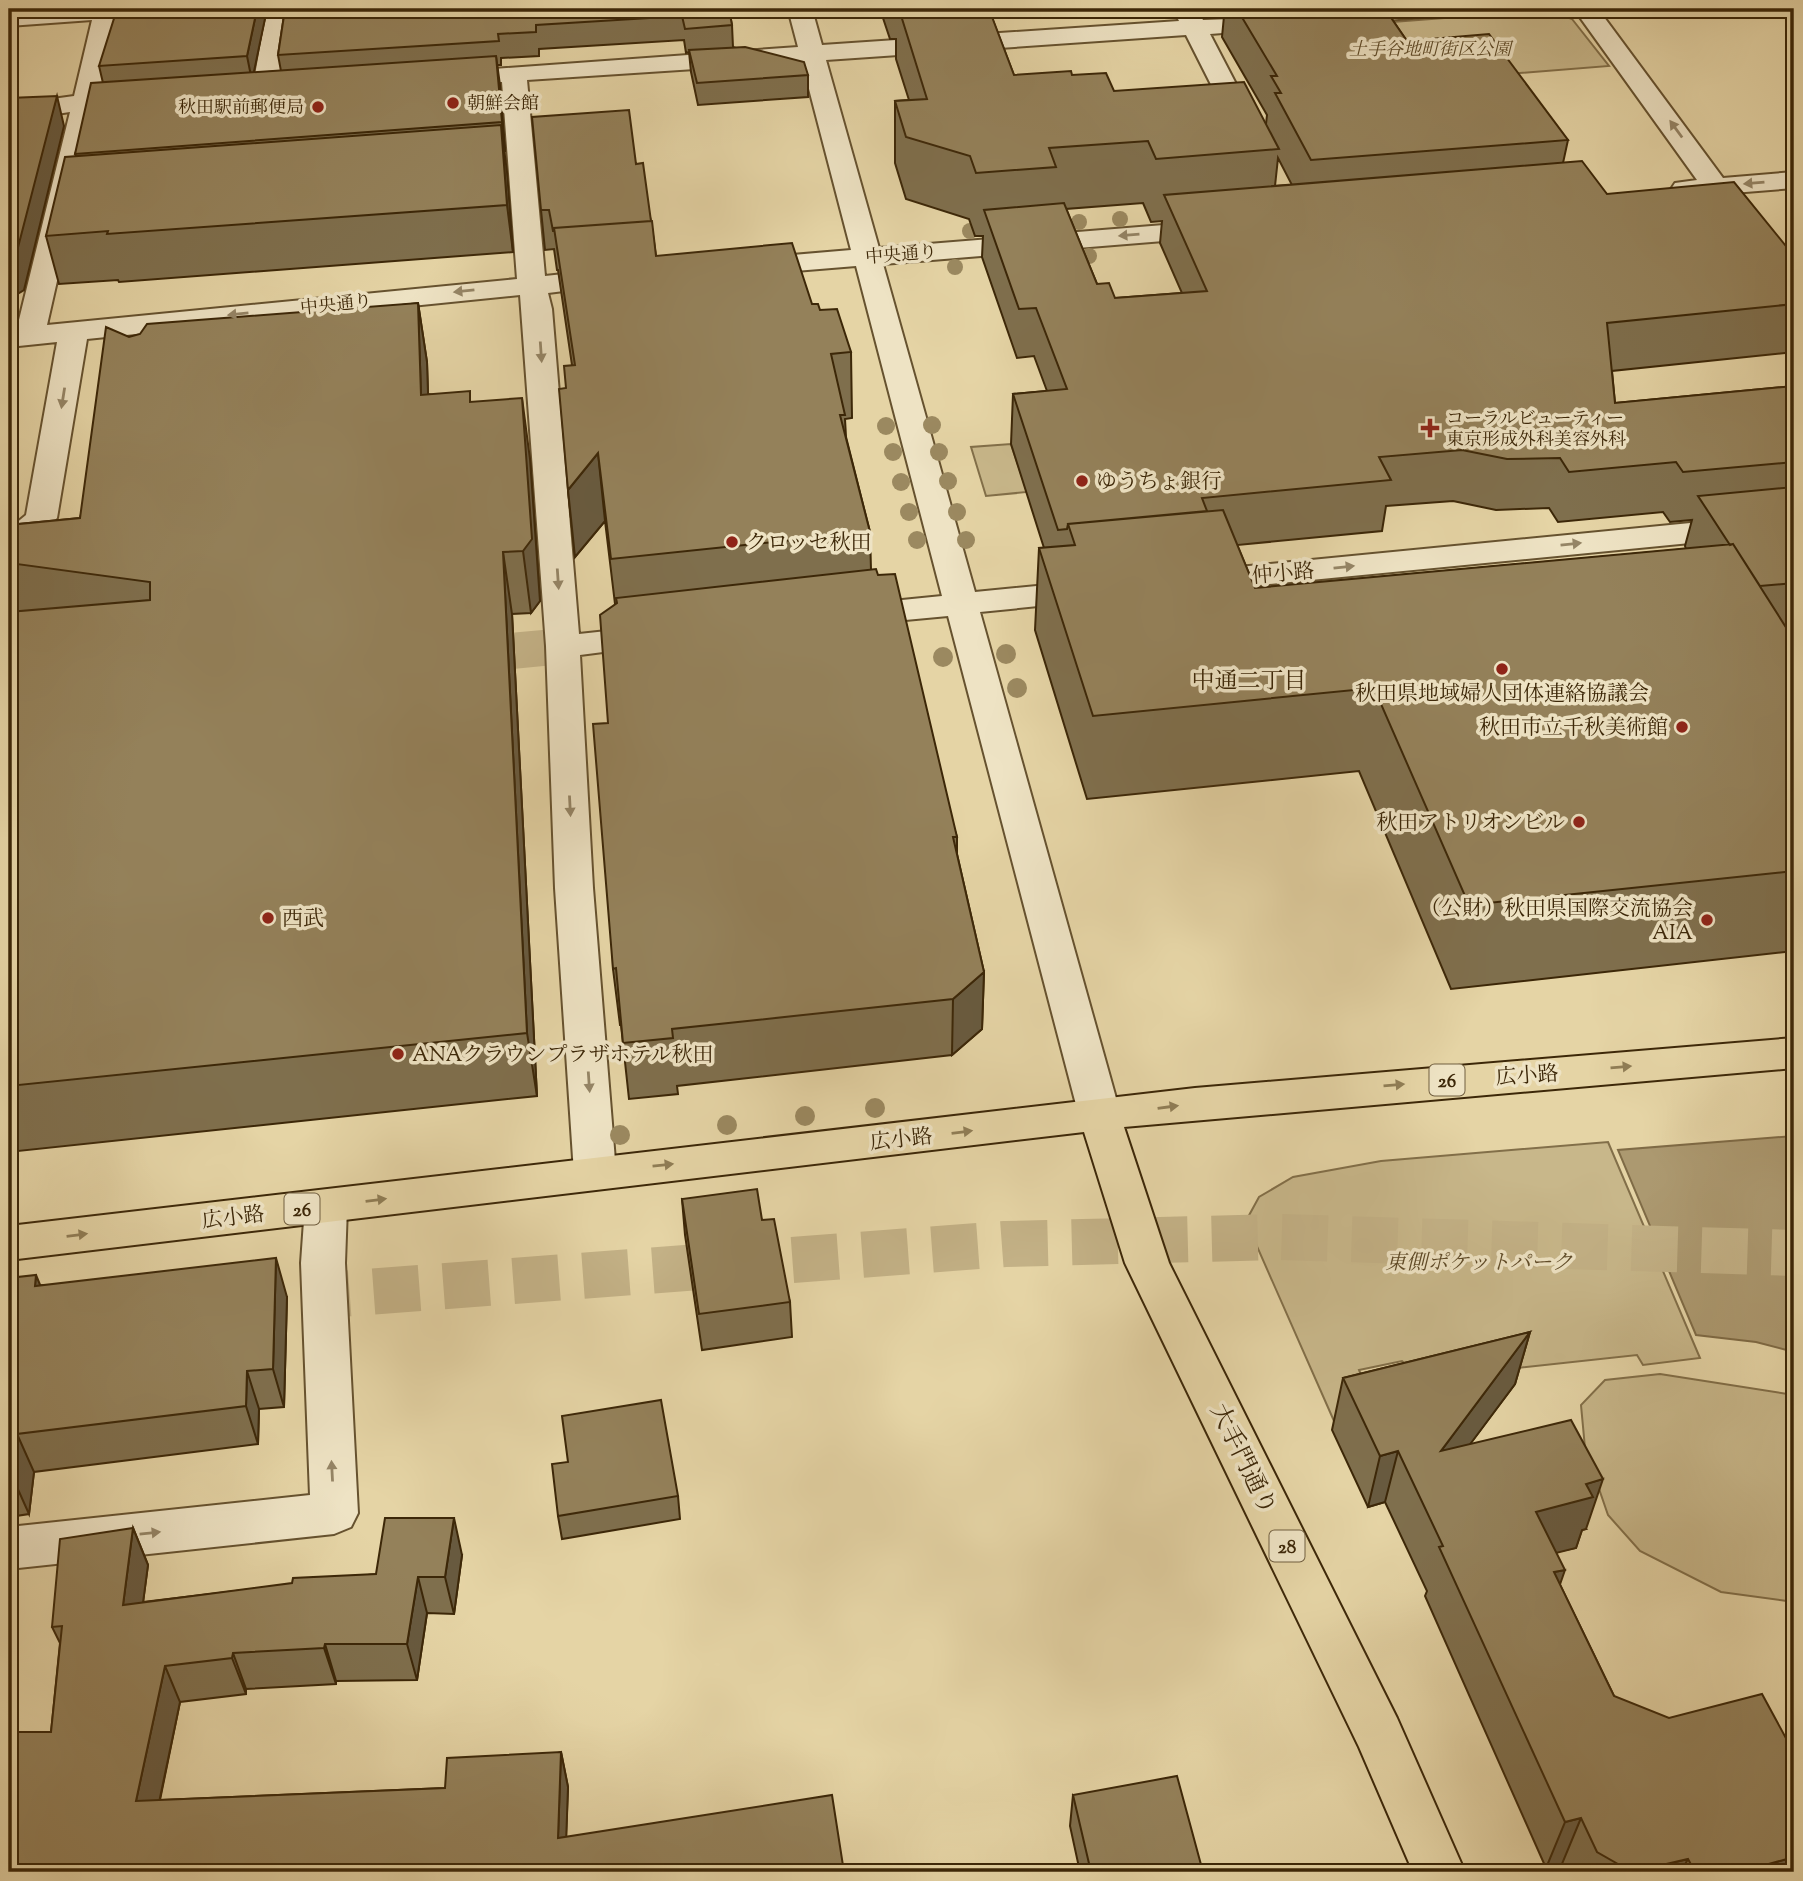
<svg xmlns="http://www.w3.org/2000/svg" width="1803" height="1881" font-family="'Sorts Mill Goudy','Noto Serif JP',serif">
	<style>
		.green { fill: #c8b78a; stroke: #826f49; stroke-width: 2 }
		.water { fill: #ac9970; stroke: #7f6b46; stroke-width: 2 }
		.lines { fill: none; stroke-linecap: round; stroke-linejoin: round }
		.minor-tunnel { stroke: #c3b186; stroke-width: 36; stroke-dasharray: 36 18; stroke-linecap: butt }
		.highway-tunnel { stroke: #c3b186; stroke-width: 46; stroke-dasharray: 46 24; stroke-linecap: butt }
		.minor-casing { stroke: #66522f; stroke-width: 4 }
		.major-casing { stroke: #3c2708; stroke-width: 4 }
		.minor { fill: #eee3c4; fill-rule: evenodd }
		.major { fill: #e5d4a5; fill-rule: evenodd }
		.tree { fill: #9b8960 }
		.wall { fill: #7f6f4d; stroke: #3c2708; stroke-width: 2; fill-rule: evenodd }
		.shaded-wall { fill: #685a3f; stroke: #3c2708; stroke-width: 2 }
		.building { fill: #94815a; stroke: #3c2708; stroke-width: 2 }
		.oneway { fill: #958566 }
		.oneway2 { fill: #907e56 }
		.poi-dot { fill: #8f2418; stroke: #eee3c4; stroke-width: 2.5 }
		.labels { text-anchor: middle; stroke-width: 7; stroke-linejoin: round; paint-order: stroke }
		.far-park-label { font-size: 18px; font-style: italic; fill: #5f4b28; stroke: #eee3c4 }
		.far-poi-label { font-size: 18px; fill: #3c2708; stroke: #eee3c4; text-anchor: start }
		.far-street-label { font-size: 18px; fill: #3c2708; stroke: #eee3c4 }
		.shield { fill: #eee3c4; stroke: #715f40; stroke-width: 2 }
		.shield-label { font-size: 19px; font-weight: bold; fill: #3c2708 }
		.poi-label { font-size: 21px; fill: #3c2708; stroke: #eee3c4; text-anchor: start }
		.street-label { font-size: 21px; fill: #3c2708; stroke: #eee3c4 }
		.park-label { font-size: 21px; font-style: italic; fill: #5f4b28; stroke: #eee3c4 }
		.neighbourhood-label { font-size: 23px; fill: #3c2708; stroke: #eee3c4 }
		.near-street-label { font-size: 24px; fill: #3c2708; stroke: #eee3c4 }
	</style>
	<rect width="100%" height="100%" fill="#e5d4a5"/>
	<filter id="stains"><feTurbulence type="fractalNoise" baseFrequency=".00286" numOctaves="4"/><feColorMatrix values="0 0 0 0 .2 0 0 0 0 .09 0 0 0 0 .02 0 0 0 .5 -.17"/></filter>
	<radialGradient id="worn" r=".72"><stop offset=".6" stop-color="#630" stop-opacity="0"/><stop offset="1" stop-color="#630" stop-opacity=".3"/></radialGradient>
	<!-- green -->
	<path class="green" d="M1548 10 1572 19 1609 66 1408 82 1301 29Z
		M1011 444 1027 492 986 496 971 447Z
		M1608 1142 1700 1358 1643 1365 1637 1355 1451 1375 1416 1373 1402 1361 1359 1370 1376 1412 1334 1421 1248 1226 1247 1219 1259 1197 1293 1177 1381 1161Z
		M1660 1374 1794 1395V1602L1721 1592 1640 1551 1608 1515 1585 1448 1581 1405 1605 1380Z"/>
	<!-- water -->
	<path class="water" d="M1794 1136V1352L1756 1342 1696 1335 1618 1150Z"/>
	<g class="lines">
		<!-- minor-tunnel -->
		<path class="minor-tunnel" d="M460 656 563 646"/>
		<!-- highway-tunnel -->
		<path class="highway-tunnel" d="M234 1302 1005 1244 1279 1237 1794 1253"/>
		<!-- minor casing -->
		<g class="minor-casing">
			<path id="minor" d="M50 9H159L156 14 117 18 100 93 149 94 153 99 149 104 96 109 47 325 517 279 502 82 439 83 435 78 439 73 798 47 788 9H812L822 45 1179 21 1173 9H1197L1203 20 1284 17 1287 22 1284 27 1275 29 1210 34 1260 130 1256 136H1238L1234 130 1186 35 826 60 879 248 1213 221 1223 223 1227 229 1223 235 1213 237 883 264 975 592 1088 581 1100 584 1105 591 1100 598 1088 601 980 612 1121 1116 1115 1127 1100 1132 1085 1127 1079 1116 948 616 852 625 840 622 835 615 840 608 852 605 942 596 856 266 746 275 736 273 732 267 736 261 746 259 851 250 802 62 527 80 545 276 610 269 620 272 624 278 620 284 548 293 552 309 579 634 653 626 665 630 670 637 665 644 580 655 593 888 616 1173 610 1184 595 1189 580 1184 574 1173 555 888 546 646 520 295 87 339 57 518 20 553 9 556V529L26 515 57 342 9 347V329L17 328 70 112 9 121V105L74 96 92 20 9 26V12Z
				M267 9H291L278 91 274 96H256L252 91Z
				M1347 9H1449L1446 14 1437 16 1335 24 1326 22 1323 17 1326 12Z
				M1574 9H1598L1723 178 1794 172V188L1733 193 1741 205 1737 211H1717L1707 195H1675L1671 189 1675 183 1697 180Z
				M1794 513V533L1197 591 1185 588 1180 581 1185 574 1197 571Z
				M326 1190 341 1195 347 1207 345 1263 358 1513 351 1527 334 1534 9 1569V1527L310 1495 301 1263 305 1207 311 1195Z"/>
		</g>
		<!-- major casing -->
		<g class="major-casing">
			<path id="major" d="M1794 1038V1068L1124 1127 1169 1263 1397 1718 1465 1872H1413L1359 1747 1125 1263 1084 1132 9 1260V1226L1195 1088Z"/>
		</g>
		<!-- minor -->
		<use href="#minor" class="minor"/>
		<!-- major -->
		<use href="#major" class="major"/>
	</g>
	<!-- trees -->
	<g class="tree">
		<circle cx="1120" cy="219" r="8"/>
		<circle cx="1079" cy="222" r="8"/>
		<circle cx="970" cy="231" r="8"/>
		<circle cx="1089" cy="256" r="8"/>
		<circle cx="955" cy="267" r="8"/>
		<circle cx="932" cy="425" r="9"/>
		<circle cx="886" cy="426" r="9"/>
		<circle cx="893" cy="452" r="9"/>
		<circle cx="939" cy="452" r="9"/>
		<circle cx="948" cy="481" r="9"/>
		<circle cx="901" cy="482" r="9"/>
		<circle cx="909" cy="512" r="9"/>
		<circle cx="957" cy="512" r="9"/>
		<circle cx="917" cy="540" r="9"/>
		<circle cx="966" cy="540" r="9"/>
		<circle cx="1006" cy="654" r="10"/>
		<circle cx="943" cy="657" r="10"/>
		<circle cx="1017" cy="688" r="10"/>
		<circle cx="875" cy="1108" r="10"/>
		<circle cx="805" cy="1116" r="10"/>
		<circle cx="727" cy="1125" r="10"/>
		<circle cx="620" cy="1135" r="10"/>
	</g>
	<!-- wall -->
	<path class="wall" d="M267 9 253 73 281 71 278 55 285 9H729L732 25 733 47 808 75V97L698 105 691 72 689 52 686 53 684 40 539 49V56L501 58V65H497L505 151H504L513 252 119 282 118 280 59 284 46 236 76 156 75 154 103 83 99 66Z
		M880 9H1012L989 10 1014 75H1072L1114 91 1266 124 1267 115 1222 37 1224 16 1211 17V9H1385L1407 41 1568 140 1563 163 1607 194 1794 256V352L1612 371 1615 403 1794 386V633H1790L1794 640V951L1451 989 1359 771 1087 799 1035 630 1039 548H1044L1011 444 1013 394 1047 391 1034 356 1017 358 982 257 983 236H975L969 219 906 199 895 163V101L909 100 896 59V39H890ZM1278 158 1292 185 1275 186ZM1143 203 1151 222 1162 221 1160 243 1182 293 1115 298 1097 284 1066 209ZM1453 501 1496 510 1549 508 1558 522 1663 512 1670 522 1692 520 1685 546 1686 549 1255 588 1237 545 1382 531 1386 506Z
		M636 164 651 221 656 256 812 304 820 310 851 352 852 418 845 419 846 437 870 532 871 570 957 837V854L984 972 982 1029 952 1055 677 1086 678 1094 629 1099 621 1025H620L613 969 608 723 615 604 605 521 575 557 568 490 566 388 572 365 558 270H557L554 249 545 250 541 210Z
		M418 303 427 362 428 394 471 402 530 459 540 601 531 613 512 614 537 1096 9 1152V525L80 518 129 337Z
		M682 1199 762 1220 790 1302 792 1337 702 1350 685 1235Z
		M9 1278 40 1285 287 1297 284 1407 259 1409 258 1444 34 1472 29 1514 9 1517Z
		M1530 1332 1515 1384 1470 1444 1586 1529 1582 1530 1576 1548 1556 1552 1560 1585 1614 1696 1794 1872H1566L1562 1864 1546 1868 1425 1596 1427 1591 1385 1502 1368 1507 1332 1430 1343 1378Z
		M568 1462 678 1496 680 1519 562 1539 558 1516Z
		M133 1528 148 1565 143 1602 376 1574 462 1555 454 1614 427 1613 417 1680 336 1681V1684L246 1689V1694L180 1702 160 1800 445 1788 561 1752 568 1787 566 1837 9 1872 51 1732 60 1643 52 1627Z
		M1073 1795 1203 1872H1080L1070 1826Z"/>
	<!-- shaded-wall -->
	<path class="shaded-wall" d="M257 9H267L252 81 247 56Z
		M496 56 500 85 505 151 502 122Z
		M57 96 64 126 24 290 9 299V263Z
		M501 125 507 172 513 252 507 205Z
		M418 303 427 362 430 455 421 395Z
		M9 358 15 381 9 418Z
		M522 398 530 459 540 601 531 613 523 551Z
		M598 453 605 521 575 557 568 490Z
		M503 552 512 614 537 1096 527 1033Z
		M984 972 982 1029 952 1055 953 999Z
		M276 1258 287 1297 284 1407 273 1369Z
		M36 1275 52 1314 35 1286Z
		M1530 1332 1515 1384 1427 1502 1441 1451Z
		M247 1371 259 1409 258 1444 246 1406Z
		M17 1434 34 1472 29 1514 12 1476Z
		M1398 1451 1385 1502 1368 1507 1380 1456Z
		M1603 1479 1586 1529 1582 1530 1576 1548 1520 1562 1536 1512 1586 1484Z
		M454 1518 462 1555 454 1614 445 1577Z
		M133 1528 148 1565 138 1641 123 1605Z
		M1565 1570 1548 1619 1554 1572Z
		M418 1577 427 1613 417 1680 407 1644Z
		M325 1644 336 1681V1684L324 1648Z
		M233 1653 246 1689V1694L232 1658Z
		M165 1666 180 1702 152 1836 136 1801Z
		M561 1752 568 1787 565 1872 558 1838Z
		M1581 1818 1562 1864 1546 1868 1565 1822Z
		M1794 1857V1872H1740Z
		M1688 1859 1681 1872H1635Z"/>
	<!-- building -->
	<path class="building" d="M117 9H257L247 56 99 66Z
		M285 9H729L732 25 685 29 682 16 536 25V32L498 34 499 41 278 55Z
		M899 9H989L1014 75 1071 71 1072 75 1106 73 1114 91 1244 82 1279 149 1156 159 1148 141 1049 148 1056 167 976 173 970 156 906 137 895 101 927 99Z
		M1237 9H1385L1407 41 1489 34 1568 140 1311 160 1275 93H1281L1271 76H1277Z
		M745 47 804 62 808 75 697 83 689 50Z
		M496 56 502 122 75 154 91 83Z
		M57 96 15 259 9 263V98Z
		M629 110 636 164 643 163 651 221 554 228V231H553L549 210H541L532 117Z
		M501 125 507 205 107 234 108 231 46 236 65 157Z
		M1582 161 1607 194 1734 182 1794 256V304L1607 323 1615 403 1794 386V462L1683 472 1676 462 1569 472 1560 458 1507 459 1462 450 1379 457 1391 480 1202 498 1207 511 1068 524 1067 529 1058 530 1013 394 1067 389 1036 308 1019 309 984 210 1064 203 1097 284 1109 283 1115 298 1207 291 1164 195Z
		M652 221 656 256 792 243 812 304H818L820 310 837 309 851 352 831 354 845 415H840L870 532 611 559 598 453 568 490 559 389 566 388 564 366 575 365 554 228Z
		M418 303 421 395 470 391V402L522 398 532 539 523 551 503 552 527 1033 9 1086V612L150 600V582L9 563V525L80 518 106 327 129 337 140 334 147 324Z
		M1794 487V583L1760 586 1733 544 1730 545 1698 496Z
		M1223 510 1255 588 1733 544 1794 640V871L1469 905 1374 688 1093 716 1039 548 1075 545 1068 524Z
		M876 569 878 575 895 574 957 837H953L984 972 953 999 672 1029 673 1038 623 1043 616 968 613 969 593 724 608 723 600 615 617 603 616 598Z
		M757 1189 762 1220 774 1219 790 1302 699 1314 682 1199Z
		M276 1258 273 1369 247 1371 246 1406 17 1434 12 1476 9 1477V1278L36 1275 35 1286Z
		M1530 1332 1441 1451 1571 1420 1603 1479 1586 1484 1593 1497 1536 1512 1565 1570 1554 1572 1614 1696 1669 1718 1762 1694 1794 1753V1857L1740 1872H1695L1688 1859 1632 1872 1597 1852 1581 1818 1565 1822 1439 1547 1443 1546 1398 1451 1380 1456 1343 1378Z
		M661 1400 678 1496 558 1516 552 1464 568 1462 562 1416Z
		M385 1518H454L445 1577H418L407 1644H325L324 1648 233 1653 232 1658 165 1666 136 1801 445 1788 447 1758 561 1752 558 1838 832 1795 844 1872H9V1732H51L62 1626 52 1627 60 1539 133 1528 123 1605 292 1583 293 1578 376 1574Z
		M1177 1776 1203 1872H1091L1073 1795Z"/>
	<!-- one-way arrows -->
	<defs><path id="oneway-solid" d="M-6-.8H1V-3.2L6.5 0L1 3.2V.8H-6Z" transform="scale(1.75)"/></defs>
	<g class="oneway">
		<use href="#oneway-solid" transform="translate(1676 129) rotate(-126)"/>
		<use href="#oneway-solid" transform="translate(1754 183) rotate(175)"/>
		<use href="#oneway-solid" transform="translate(1129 235) rotate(175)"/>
		<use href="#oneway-solid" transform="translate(464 291) rotate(174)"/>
		<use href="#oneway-solid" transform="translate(238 314) rotate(174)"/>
		<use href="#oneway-solid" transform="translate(541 352) rotate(86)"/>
		<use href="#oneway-solid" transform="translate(63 398) rotate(99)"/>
		<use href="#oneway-solid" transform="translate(1571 544) rotate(-6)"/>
		<use href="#oneway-solid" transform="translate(1344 567) rotate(-6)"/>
		<use href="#oneway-solid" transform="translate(558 579) rotate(86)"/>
		<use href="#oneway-solid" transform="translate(570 806) rotate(87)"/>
		<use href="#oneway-solid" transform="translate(589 1082) rotate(86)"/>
		<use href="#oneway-solid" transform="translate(332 1471) rotate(-93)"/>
		<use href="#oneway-solid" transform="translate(150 1533) rotate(-6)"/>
	</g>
	<g class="oneway2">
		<use href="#oneway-solid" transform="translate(1621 1067) rotate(-5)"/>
		<use href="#oneway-solid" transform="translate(1394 1085) rotate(-5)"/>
		<use href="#oneway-solid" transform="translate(1168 1107) rotate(-8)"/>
		<use href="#oneway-solid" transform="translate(962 1132) rotate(-7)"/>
		<use href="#oneway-solid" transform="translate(663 1165) rotate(-6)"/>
		<use href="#oneway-solid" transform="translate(376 1200) rotate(-7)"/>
		<use href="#oneway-solid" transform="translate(77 1235) rotate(-7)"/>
	</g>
	<!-- markers -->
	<g class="poi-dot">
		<circle cx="453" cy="103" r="7"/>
		<circle cx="318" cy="107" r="7"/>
		<path d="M1426.5 417.5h7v7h7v7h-7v7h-7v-7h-7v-7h7z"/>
		<circle cx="1082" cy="481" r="7"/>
		<circle cx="732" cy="542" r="7"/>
		<circle cx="1502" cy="669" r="7"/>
		<circle cx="1682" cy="727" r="7"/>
		<circle cx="1579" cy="822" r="7"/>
		<circle cx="268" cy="918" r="7"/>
		<circle cx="1707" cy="920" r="7"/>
		<circle cx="398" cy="1054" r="7"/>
	</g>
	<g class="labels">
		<!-- far-park labels -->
		<g class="far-park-label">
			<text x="1430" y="55">土手谷地町街区公園</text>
		</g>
		<!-- far-poi labels -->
		<g class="far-poi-label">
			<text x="467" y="109">朝鮮会館</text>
			<text x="304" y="113" text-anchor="end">秋田駅前郵便局</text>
			<text x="1446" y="424">コーラルビューティー<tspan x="1446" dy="21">東京形成外科美容外科</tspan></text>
		</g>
		<!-- far-street labels -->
		<g class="far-street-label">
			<text transform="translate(901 254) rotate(-5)" y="6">中央通り</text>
			<text transform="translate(336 304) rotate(-6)" y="6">中央通り</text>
		</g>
		<!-- shield labels -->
		<g class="shield">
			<rect x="1429.5" y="1064.5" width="35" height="31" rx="5"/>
			<rect x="284.5" y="1193.5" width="35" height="31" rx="5"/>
			<rect x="1269.5" y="1530.5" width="35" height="31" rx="5"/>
		</g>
		<g class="shield-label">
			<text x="1447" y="1087">26</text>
			<text x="302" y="1216">26</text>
			<text x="1287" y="1553">28</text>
		</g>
		<!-- poi labels -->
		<g class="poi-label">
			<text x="1096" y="488">ゆうちょ銀行</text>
			<text x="746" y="549">クロッセ秋田</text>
			<text x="1502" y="700" text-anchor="middle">秋田県地域婦人団体連絡協議会</text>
			<text x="1668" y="734" text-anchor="end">秋田市立千秋美術館</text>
			<text x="1565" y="829" text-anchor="end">秋田アトリオンビル</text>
			<text x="1693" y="915" text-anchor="end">（公財）秋田県国際交流協会<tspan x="1693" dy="24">AIA</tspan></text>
			<text x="282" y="925">西武</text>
			<text x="412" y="1061">ANAクラウンプラザホテル秋田</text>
		</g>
		<!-- street labels -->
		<g class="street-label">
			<text transform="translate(1283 573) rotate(-5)" y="7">仲小路</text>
			<text transform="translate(1527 1075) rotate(-4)" y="7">広小路</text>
			<text transform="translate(901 1139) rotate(-6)" y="7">広小路</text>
			<text transform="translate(233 1217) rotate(-7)" y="7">広小路</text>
		</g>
		<!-- park labels -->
		<g class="park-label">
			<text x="1479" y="1269">東側ポケットパーク</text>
		</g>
		<!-- neighbourhood labels -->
		<g class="neighbourhood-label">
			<text x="1249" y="688">中通二丁目</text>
		</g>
		<!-- near-street labels -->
		<g class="near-street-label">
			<text transform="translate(1244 1459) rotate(64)" y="8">大手門通り</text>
		</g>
	</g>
	<!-- margin -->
	<rect width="1803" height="1881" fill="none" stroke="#e5d4a5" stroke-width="35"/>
	<rect x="10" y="10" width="1782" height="1860" fill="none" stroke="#3c2708" stroke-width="3.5"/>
	<rect x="18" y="18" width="1768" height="1846" fill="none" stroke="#3c2708" stroke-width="2"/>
	<rect width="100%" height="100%" filter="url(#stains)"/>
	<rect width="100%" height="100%" fill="url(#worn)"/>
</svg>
